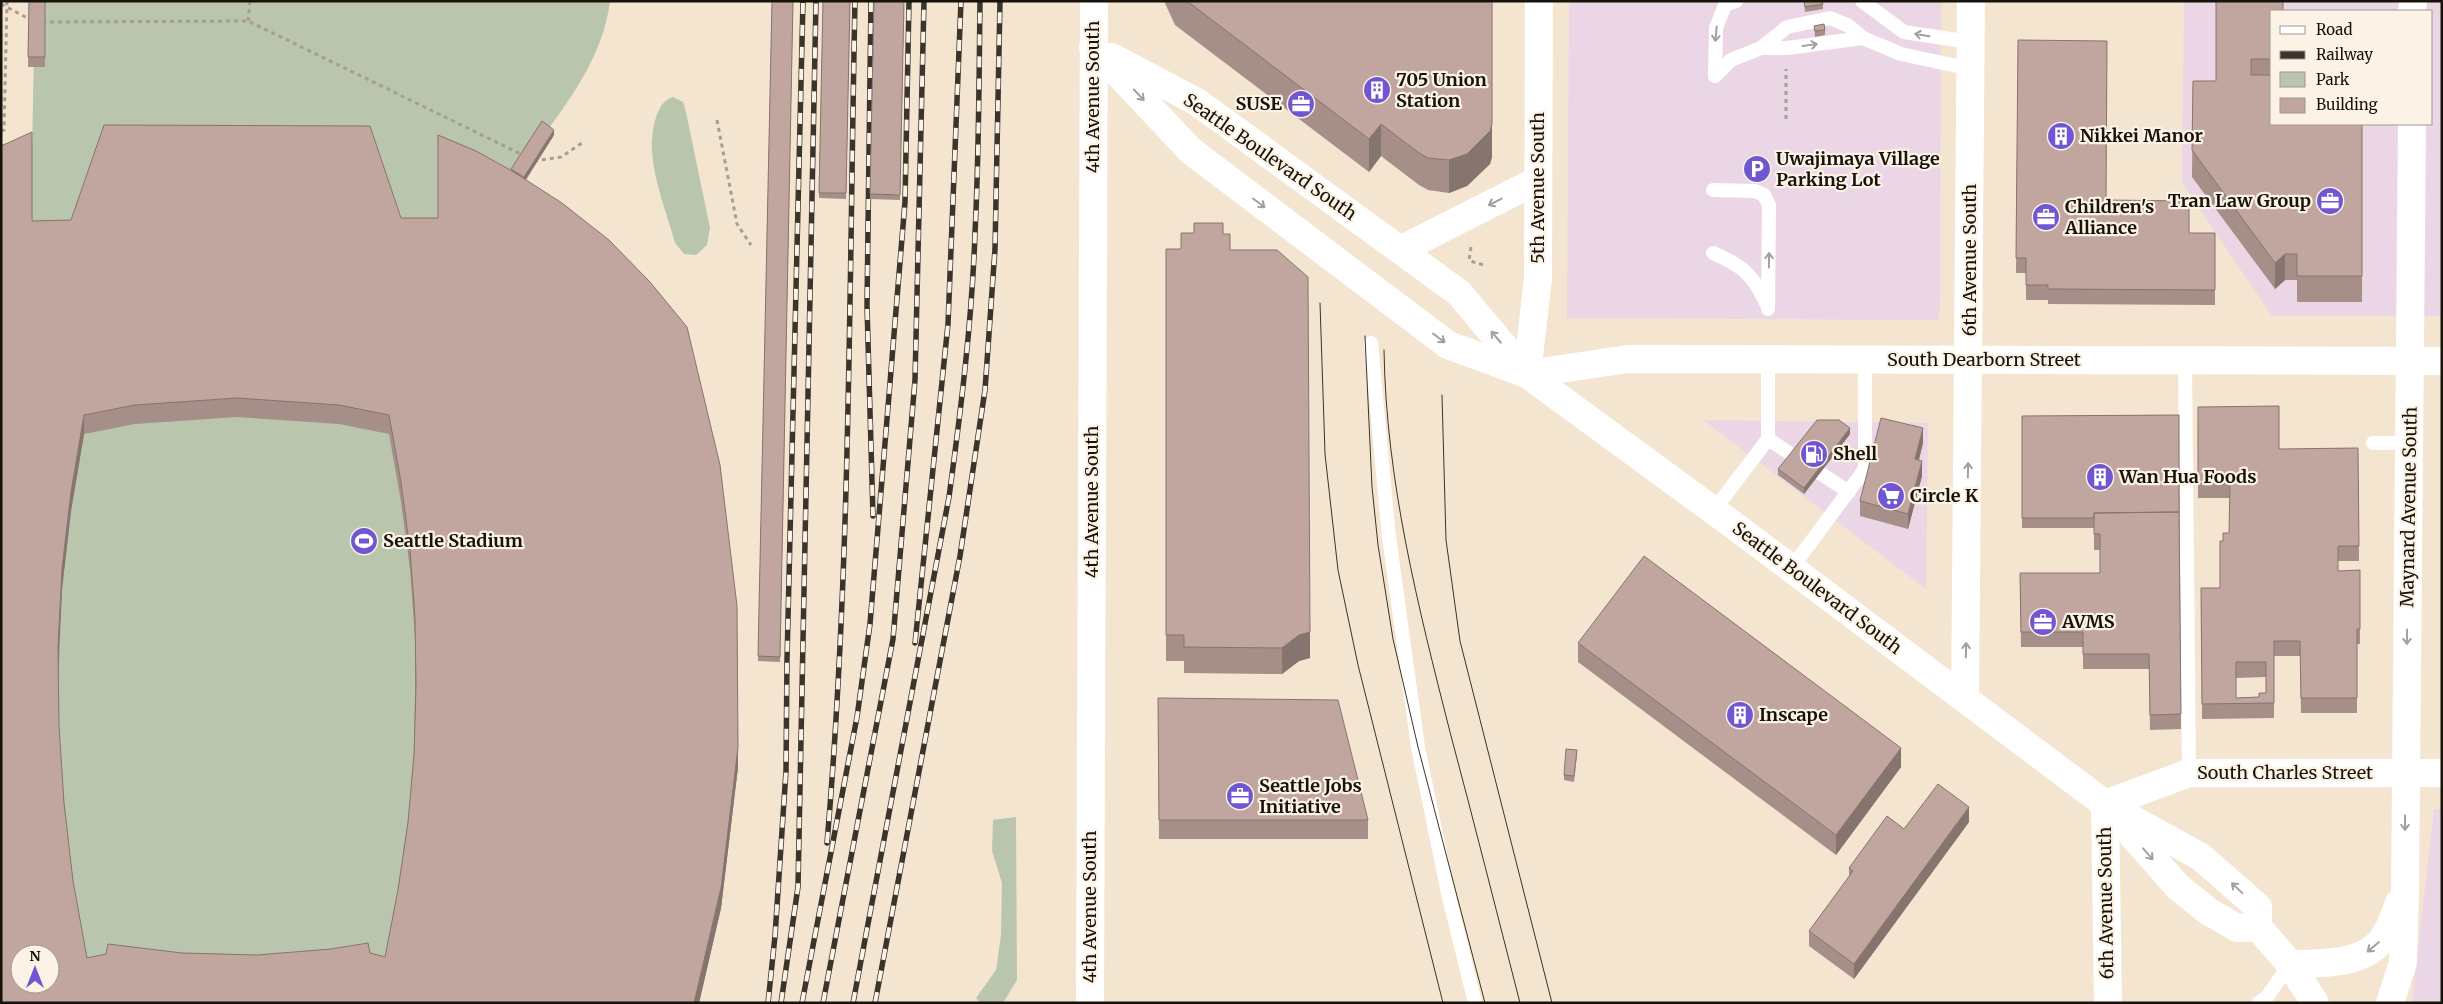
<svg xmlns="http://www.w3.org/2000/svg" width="2443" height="1004" font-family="Merriweather,serif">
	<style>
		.commercial { fill: #ebd6e5; fill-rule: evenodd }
		.green { fill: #b9c6ad; fill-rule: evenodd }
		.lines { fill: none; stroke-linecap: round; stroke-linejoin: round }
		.path { stroke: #a99e8d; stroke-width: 3; stroke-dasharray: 4 4; stroke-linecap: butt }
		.lane { stroke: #fff; stroke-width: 14 }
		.street { stroke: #fff; stroke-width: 28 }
		.secondary { stroke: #fff; stroke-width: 28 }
		.primary { stroke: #fff; stroke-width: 28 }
		.tram { stroke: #3b342a; stroke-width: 1 }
		.rail-casing { stroke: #3b342a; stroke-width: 5.5 }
		.rail { stroke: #fcf3e6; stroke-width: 4; stroke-dasharray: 11; stroke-linecap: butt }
		.wall { fill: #a58f88; fill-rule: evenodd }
		.shaded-wall { fill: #86746f }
		.building { fill: #c0a69e; stroke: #86746f; fill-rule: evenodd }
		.oneway { stroke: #a2a09d }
		.labels { text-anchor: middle; stroke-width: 4.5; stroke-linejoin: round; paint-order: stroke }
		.poi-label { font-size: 18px; font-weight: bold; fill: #17120a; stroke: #fcf3e6; text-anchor: start }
		.street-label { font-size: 18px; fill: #17120a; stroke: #fcf3e6 }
	</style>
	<rect width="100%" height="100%" fill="#f4e5d0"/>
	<!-- commercial -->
	<path class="commercial" d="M1569 1H1941L1940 307 1938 320 1567 318Z
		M2184 1H2442V316H2272L2182 183ZM2272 11H2432V124H2272Z
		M1703 420 1928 423 1926 589Z
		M2434 809H2442V1003H2412Z"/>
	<!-- green -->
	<path class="green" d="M35 1H610C604 51 576 91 547 131 534 149 524 171 512 190L737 670 738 767 721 908 699 1003H1V166L32 151ZM20 954H50V984H20Z
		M673 97 683 102 686 112 710 228 707 245 696 255 684 254 675 243C667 214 654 182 652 152 651 135 655 101 673 97Z
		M1016 817 1017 980 1003 1003H981L976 998 996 970 1001 935 1002 883 992 851 993 820Z"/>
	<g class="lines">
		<!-- path -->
		<path class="path" d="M1 4 31 20
			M248 21 250 1
			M42 22 248 21 525 156
			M1786 119V69
			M717 120 737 224 751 245
			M1 131 4 130 7 1
			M534 161 561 157 582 143
			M1471 247 1469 260 1478 264 1487 265"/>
		<!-- lane -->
		<path class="lane" d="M1862 1 1904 32 1970 42
			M1761 48H1787L1863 38 1901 54 1971 69
			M1715 76 1731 60 1761 48 1787 27 1830 18 1849 26 1863 38
			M1715 76 1716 28 1725 5 1736 1
			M1713 190 1755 191 1764 195 1769 205 1768 309
			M1713 253C1741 265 1753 274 1766 303
			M1371 343 1389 537 1418 747 1448 893 1475 1003
			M2185 360 2189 773
			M1768 439 1849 492
			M2373 443H2410
			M1714 510 1768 439V359
			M1791 569 1865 469V359
			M2258 1003 2267 997 2290 964"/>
		<!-- street -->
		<path class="street" d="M2412 11 2413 1
			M2105 804 2189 773H2442
			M2290 964C2321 963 2367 966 2385 935 2391 926 2395 914 2399 903
			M2390 1003 2403 962 2405 890 2412 124"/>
		<!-- secondary -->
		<path class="secondary" d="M1539 1 1538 278 1527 374 1736 527 2105 804 2201 857 2258 907V927L2290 964 2315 1003
			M1965 699 1971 1
			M2105 804 2108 1003
			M2117 818 2178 887 2208 911 2237 928 2258 927"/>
		<!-- primary -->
		<path class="primary" d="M1093 47 1191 151 1448 345 1527 374 1628 359 2442 361
			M1112 57 1197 102 1459 293 1526 373
			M1400 250 1538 180
			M1090 1003 1094 1"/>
		<!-- tram -->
		<path class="tram" d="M1320 303 1325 454 1338 570 1358 665 1443 1003
			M1365 336 1372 487 1378 545 1393 639 1418 747 1485 1003
			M1384 350C1386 481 1418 606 1450 732 1474 822 1497 913 1520 1003
			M1442 395 1446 540 1460 641 1552 1003"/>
		<!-- rail casing -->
		<g class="rail-casing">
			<path id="rail" d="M871 1 867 306 873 516
				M915 643 948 324 961 1
				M827 843C851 563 849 282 855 1
				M768 1003 775 936 786 771 787 660 803 1
				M781 1003 798 887 816 1
				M802 1003 857 717 870 624 905 202 909 1
				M823 1003 893 639 915 380 924 1
				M853 1003 949 497C961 409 972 321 975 233 979 156 979 78 980 1
				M875 1003 960 556 985 390 995 249 1000 1"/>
		</g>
		<!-- rail -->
		<use href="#rail" class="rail"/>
	</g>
	<!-- wall -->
	<path class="wall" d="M29 1H45V67H28Z
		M772 1H793L780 662 758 661Z
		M823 1H850L846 199 819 198Z
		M874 1H904L900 200 870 199Z
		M1164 1H1492V157L1490 164 1467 186 1449 193 1428 190 1419 185 1381 156 1369 172 1175 25Z
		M1804 1 1823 4V9L1805 12Z
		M2272 11V124H2362V302H2297V280H2285L2275 289 2192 177 2193 81H2216Z
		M1814 26 1825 30V35L1815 37Z
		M2018 40 2106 200 2189 233H2215V305L2048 304V300H2026V273H2016Z
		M554 135 526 180 738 767 721 908 699 1003H1L32 221 438 218 511 171V169ZM237 417 339 424 389 434 401 502 410 569 415 638V693L414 755 408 822 398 890 385 957 370 953 257 955 182 953 87 958 73 881 64 803 59 726V665L62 589 71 511 84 434 135 424Z
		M1223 234 1230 250 1310 658 1299 661 1282 674 1184 673V661H1166V249H1181Z
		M2198 407 2279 449 2358 448 2359 561H2338V571L2360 570V644H2357V713H2301L2300 656H2274V718L2202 719 2201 588H2220L2229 533 2230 498H2198ZM2266 677V693L2259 697 2236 698V678Z
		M2179 415 2181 729 2150 730 2149 669H2083V647H2021L2020 573H2100V550H2094V528H2022V416Z
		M1850 434 1804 494 1778 475V469Z
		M1923 443 1919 460 1922 476 1908 529 1860 516V501Z
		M1578 643 1901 767 1836 855 1578 662Z
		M1158 698 1368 820V839H1159Z
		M1577 755 1574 782 1564 780V775Z
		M1969 822 1854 979 1809 946V931L1849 877V868L1904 829Z"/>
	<!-- shaded-wall -->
	<path class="shaded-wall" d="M1381 124V156L1369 172V139Z
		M1492 124V157L1490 164 1467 186 1449 193V160Z
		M554 130V135L524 182V177Z
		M2285 254V280L2275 289V263Z
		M84 415V434L71 511 62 589 58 667V647L62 569 71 492Z
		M1850 428V434L1804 494V488Z
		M1923 428V443L1915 474V459Z
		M1922 461V476L1908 529V514Z
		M1310 632V658L1299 661 1282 674V648L1299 635Z
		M738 748V767L721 908 699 1003H694Z
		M1901 748V767L1836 855V835Z
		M1969 807V822L1854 979V964Z"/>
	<!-- building -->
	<path class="building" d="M29 1H45V57H28Z
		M772 1H793L780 657 758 656Z
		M823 1H850L846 193H819Z
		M874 1H904L900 195 870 194Z
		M1187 1H1492V124L1490 131 1467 154 1449 160 1428 158 1419 153 1381 124 1369 139Z
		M1804 1H1822L1823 4 1805 7Z
		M2216 1H2283V11H2272V59H2251V75H2272V124H2362V276H2297V254H2285L2275 263 2192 150 2193 81H2216Z
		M1824 24 1825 30 1815 31 1814 26Z
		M2018 40 2107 41 2106 200 2189 201V233H2215V290L2048 289V285H2026V258H2016Z
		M542 121 554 130 524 177 511 169Z
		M104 125 370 126 401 218H438V135L476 151 512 171 562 203 609 240 650 282 687 327 720 465 737 606 738 748 721 888 694 1003H1V146L32 132V221L71 220ZM237 398 339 405 389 415 401 482 410 550 415 618 416 686 414 755 408 822 398 890 385 957 370 953 368 943 331 949 257 955 182 953 108 944 106 954 87 958 73 881 64 803 59 726 58 647 62 569 71 492 84 415 135 405ZM20 954H50V984H20Z
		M1194 223H1223V234H1230V250H1277L1308 277 1310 632 1299 635 1282 648 1184 647V635H1166V249H1181V233H1194Z
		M2279 406V449L2358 448 2359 546H2338V571L2360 570V629H2357V698H2301L2300 641H2274V703L2202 704 2201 588H2220V541H2223V533H2229L2230 483H2198V407ZM2236 662H2266V693H2259V697L2236 698Z
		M2179 415V512L2094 513V518H2022V416Z
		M1881 418 1923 428 1915 459 1922 461 1908 514 1860 501Z
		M1817 420H1839L1850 428 1804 488 1778 469Z
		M2179 512 2181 714 2150 715 2149 654H2083V632H2021L2020 573H2100V534H2094V513Z
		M1644 556 1901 748 1836 835 1578 643Z
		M1158 698 1338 700 1368 820H1159Z
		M1566 749 1577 750 1574 776 1564 775Z
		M1938 784 1969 807 1854 964 1809 931 1853 871 1849 868 1887 816 1904 829Z"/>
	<!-- one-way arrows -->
	<defs><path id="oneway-shaft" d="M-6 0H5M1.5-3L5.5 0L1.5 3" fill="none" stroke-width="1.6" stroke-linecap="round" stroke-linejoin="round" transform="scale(1.25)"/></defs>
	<g class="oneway">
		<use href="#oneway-shaft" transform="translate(1716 34) rotate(95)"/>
		<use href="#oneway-shaft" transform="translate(1922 35) rotate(-171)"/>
		<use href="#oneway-shaft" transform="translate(1810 45) rotate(-8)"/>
		<use href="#oneway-shaft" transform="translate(1139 95) rotate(47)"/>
		<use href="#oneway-shaft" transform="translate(1495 202) rotate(153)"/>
		<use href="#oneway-shaft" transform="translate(1259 203) rotate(37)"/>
		<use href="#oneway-shaft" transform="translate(1769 260) rotate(-89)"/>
		<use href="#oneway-shaft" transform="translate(1496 337) rotate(-130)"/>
		<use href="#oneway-shaft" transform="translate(1439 338) rotate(37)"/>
		<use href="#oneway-shaft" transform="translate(1968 470) rotate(-89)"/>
		<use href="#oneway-shaft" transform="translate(2407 637) rotate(91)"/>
		<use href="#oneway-shaft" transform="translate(1966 650) rotate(-89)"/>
		<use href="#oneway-shaft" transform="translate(2405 823) rotate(90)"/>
		<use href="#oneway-shaft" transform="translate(2148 854) rotate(49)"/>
		<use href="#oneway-shaft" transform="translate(2237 888) rotate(-137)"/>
		<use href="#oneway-shaft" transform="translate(2373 947) rotate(140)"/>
	</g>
	<!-- icons -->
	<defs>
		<g id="building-disc" transform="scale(1.4375)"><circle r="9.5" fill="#7056d0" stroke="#fcf3e6"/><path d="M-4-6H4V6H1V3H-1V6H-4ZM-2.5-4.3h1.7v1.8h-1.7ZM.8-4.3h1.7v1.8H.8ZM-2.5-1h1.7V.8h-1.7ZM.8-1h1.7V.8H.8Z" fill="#fff"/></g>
		<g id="office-disc" transform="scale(1.4375)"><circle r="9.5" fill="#7056d0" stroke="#fcf3e6"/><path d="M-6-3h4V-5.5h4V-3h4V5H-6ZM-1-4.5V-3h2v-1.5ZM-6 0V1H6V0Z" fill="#fff"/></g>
		<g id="parking-disc" transform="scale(1.4375)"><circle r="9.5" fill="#7056d0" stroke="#fcf3e6"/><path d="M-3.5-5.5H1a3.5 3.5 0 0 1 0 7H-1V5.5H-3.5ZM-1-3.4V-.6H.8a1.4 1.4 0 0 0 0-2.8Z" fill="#fff"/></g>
		<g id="fuel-disc" transform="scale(1.4375)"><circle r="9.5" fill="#7056d0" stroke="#fcf3e6"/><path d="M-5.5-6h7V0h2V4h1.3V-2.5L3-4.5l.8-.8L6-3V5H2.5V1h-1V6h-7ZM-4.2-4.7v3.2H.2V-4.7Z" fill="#fff"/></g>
		<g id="supermarket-disc" transform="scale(1.4375)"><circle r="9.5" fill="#7056d0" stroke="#fcf3e6"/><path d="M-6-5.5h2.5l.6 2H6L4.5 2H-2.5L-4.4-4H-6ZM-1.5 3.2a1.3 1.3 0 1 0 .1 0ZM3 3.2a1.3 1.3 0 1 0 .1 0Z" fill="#fff"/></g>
		<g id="stadium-disc" transform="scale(1.4375)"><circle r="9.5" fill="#7056d0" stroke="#fcf3e6"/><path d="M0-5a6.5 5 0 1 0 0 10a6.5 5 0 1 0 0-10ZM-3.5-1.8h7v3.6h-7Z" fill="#fff"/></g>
	</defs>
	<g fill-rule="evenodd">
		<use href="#building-disc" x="1377" y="90"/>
		<use href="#office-disc" x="1301" y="104"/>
		<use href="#building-disc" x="2061" y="136"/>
		<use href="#parking-disc" x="1757" y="169"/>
		<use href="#office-disc" x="2330" y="201"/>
		<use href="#office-disc" x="2046" y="217"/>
		<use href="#fuel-disc" x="1814" y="454"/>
		<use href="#building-disc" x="2100" y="477"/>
		<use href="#supermarket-disc" x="1891" y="496"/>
		<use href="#stadium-disc" x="364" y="541"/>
		<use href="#office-disc" x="2043" y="622"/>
		<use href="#building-disc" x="1740" y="715"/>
		<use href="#office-disc" x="1240" y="796"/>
	</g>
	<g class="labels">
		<!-- poi labels -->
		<g class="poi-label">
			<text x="1396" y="86">705 Union<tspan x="1396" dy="21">Station</tspan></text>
			<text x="1282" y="110" text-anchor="end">SUSE</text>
			<text x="2080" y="142">Nikkei Manor</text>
			<text x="1776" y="165">Uwajimaya Village<tspan x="1776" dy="21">Parking Lot</tspan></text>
			<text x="2311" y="207" text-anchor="end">Tran Law Group</text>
			<text x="2065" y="213">Children's<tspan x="2065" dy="21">Alliance</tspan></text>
			<text x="1833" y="460">Shell</text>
			<text x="2119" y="483">Wan Hua Foods</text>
			<text x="1910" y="502">Circle K</text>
			<text x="383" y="547">Seattle Stadium</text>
			<text x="2062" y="628">AVMS</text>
			<text x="1759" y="721">Inscape</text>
			<text x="1259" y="792">Seattle Jobs<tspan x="1259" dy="21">Initiative</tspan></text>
		</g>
		<!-- street labels -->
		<g class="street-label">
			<text transform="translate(1093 97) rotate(-90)" y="6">4th Avenue South</text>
			<text transform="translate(1270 157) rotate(35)" y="6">Seattle Boulevard South</text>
			<text transform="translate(1538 188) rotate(-90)" y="6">5th Avenue South</text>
			<text transform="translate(1970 260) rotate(-90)" y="6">6th Avenue South</text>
			<text x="1984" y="366">South Dearborn Street</text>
			<text transform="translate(1092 502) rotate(-90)" y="6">4th Avenue South</text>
			<text transform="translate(2409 507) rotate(-89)" y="6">Maynard Avenue South</text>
			<text transform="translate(1817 588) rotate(37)" y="6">Seattle Boulevard South</text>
			<text x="2285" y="779">South Charles Street</text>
			<text transform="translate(2106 903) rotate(-91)" y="6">6th Avenue South</text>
			<text transform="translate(1090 907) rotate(-90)" y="6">4th Avenue South</text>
		</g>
	</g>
	<!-- border -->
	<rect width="2443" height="1004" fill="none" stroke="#17120a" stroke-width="5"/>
	<!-- legend -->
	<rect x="2270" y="10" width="162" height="115" fill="#fcf3e6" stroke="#a0998e"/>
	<rect x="2280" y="26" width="25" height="8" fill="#ffffff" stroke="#a0998e"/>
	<text x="2316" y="35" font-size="15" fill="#17120a">Road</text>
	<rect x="2280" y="51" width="25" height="8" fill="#3b342a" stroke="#a0998e"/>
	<text x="2316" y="60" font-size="15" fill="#17120a">Railway</text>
	<rect x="2280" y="72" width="25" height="15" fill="#b9c6ad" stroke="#a0998e"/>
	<text x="2316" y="85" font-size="15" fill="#17120a">Park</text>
	<rect x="2280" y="98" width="25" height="15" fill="#c0a69e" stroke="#a0998e"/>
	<text x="2316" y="110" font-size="15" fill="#17120a">Building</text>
	<!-- north arrow -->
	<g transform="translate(35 969)"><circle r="24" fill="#fcf3e6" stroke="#a0998e"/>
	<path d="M0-4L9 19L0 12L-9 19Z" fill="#7056d0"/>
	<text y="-8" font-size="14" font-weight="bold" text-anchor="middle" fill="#17120a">N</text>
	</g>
</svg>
